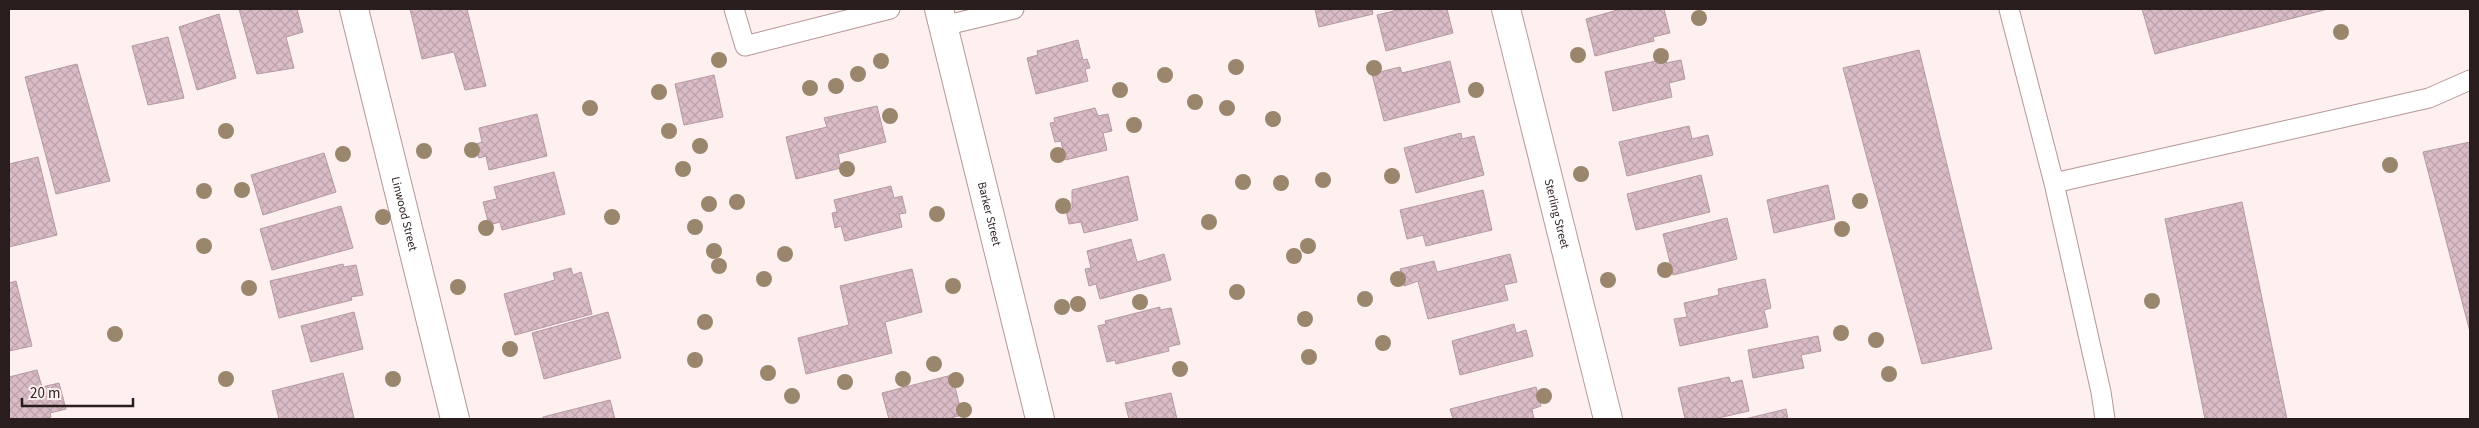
<svg xmlns="http://www.w3.org/2000/svg" width="2479" height="428" font-family="'Source Sans 3',sans-serif">
	<style>
		.building { fill: url(#building-cross-hatch); stroke: #b599a3 }
		.lines { fill: none; stroke-linecap: round; stroke-linejoin: round }
		.service-casing { stroke: #b59796; stroke-width: 21 }
		.minor-casing { stroke: #b59796; stroke-width: 30 }
		.tertiary-casing { stroke: #b59796; stroke-width: 30 }
		.service { stroke: #fff; stroke-width: 19 }
		.minor { stroke: #fff; stroke-width: 28 }
		.tertiary { stroke: #fff; stroke-width: 28 }
		.tree { fill: #9a856d }
		.labels { text-anchor: middle; stroke-width: 4.5; stroke-linejoin: round; paint-order: stroke }
		.street-label { font-size: 12px; fill: #291e1d; stroke: #fdf0ef }
	</style>
	<defs>
		<pattern id="building-cross-hatch" width="8" height="8" patternUnits="userSpaceOnUse" patternTransform="scale(1.25)"><rect width="8" height="8" fill="#d9bcc6"/><path d="M0 0l8 8M0 8l8-8" fill="none" stroke="#baa1aa"/></pattern>
	</defs>
	<rect width="100%" height="100%" fill="#fdf0ef"/>
	<!-- building -->
	<path class="building" d="M239 9H297L303 32 286 37 294 68 257 74Z
		M410 9H467L486 86 465 90 454 52 422 59Z
		M1315 9H1372L1373 14 1319 27Z
		M1402 9H1447L1453 33 1386 51 1377 15Z
		M1621 9H1664L1670 33 1653 37 1654 41 1595 56 1586 19Z
		M2142 9H2328L2155 54Z
		M219 14 236 78 197 90 179 27Z
		M168 37 184 98 148 105 132 46Z
		M1078 40 1083 60 1087 59 1090 68 1085 69 1088 81 1036 94 1027 58 1038 55 1037 51Z
		M1919 50 1992 349 1922 364 1843 68Z
		M1665 59 1666 63 1681 60 1685 79 1669 83 1672 97 1613 111 1605 72Z
		M1450 61 1460 102 1384 121 1372 74 1400 67 1402 73Z
		M77 64 110 181 56 194 25 77Z
		M714 75 723 117 684 125 675 84Z
		M877 106 886 142 838 154 841 168 796 179 786 137 827 127 824 118Z
		M1095 108 1098 116 1108 114 1112 131 1103 133 1107 150 1065 160 1061 141 1055 142 1050 123 1055 122 1054 118Z
		M537 114 547 156 489 170 486 156 479 158 476 144 482 142 479 128Z
		M1689 126 1692 139 1708 135 1713 155 1627 176 1619 142Z
		M1461 133 1462 139 1474 136 1484 175 1416 193 1404 148Z
		M2470 142V332L2423 152Z
		M324 153 336 192 263 215 251 175Z
		M38 157 57 235 9 247V164Z
		M554 172 565 214 502 230 500 222 489 225 483 202 497 199 494 187Z
		M1701 175 1710 212 1636 230 1627 194Z
		M1128 176 1138 220 1084 233 1081 222 1069 224 1066 210 1072 208V190Z
		M1828 185 1835 219 1774 233 1767 200Z
		M891 186 894 198 902 196 906 213 899 214 902 227 845 241 841 226 835 228 832 213 837 212 834 200Z
		M1483 190 1492 230 1426 246 1423 235 1407 239 1400 210Z
		M2242 202 2287 419H2205L2165 219Z
		M341 206 353 248 272 270 260 229Z
		M1727 218 1737 259 1673 275 1663 234Z
		M1131 239 1137 262 1164 254 1171 280 1100 299 1096 284 1089 286 1085 269 1091 268 1087 251Z
		M1510 254 1517 282 1504 285 1508 300 1428 319 1418 281 1404 286 1400 269 1434 261 1437 272Z
		M343 264 344 267 356 265 363 295 351 297 352 300 279 318 270 281Z
		M571 268 573 275 581 272 592 314 515 335 504 294 555 280 553 273Z
		M912 269 922 312 885 322 892 353 806 374 798 338 849 325 840 286Z
		M1765 279 1771 308 1764 310 1768 327 1680 346 1674 319 1687 317 1684 303 1719 295 1718 289Z
		M16 281 32 346 9 351V283Z
		M1160 307V310L1171 308 1180 344 1168 347 1169 351 1116 364 1115 360 1107 362 1098 326 1106 324 1105 321Z
		M354 312 363 349 311 362 301 326Z
		M608 312 621 358 544 379 532 333Z
		M1514 324 1516 333 1526 330 1533 356 1460 375 1452 341Z
		M1818 336 1821 351 1801 355 1804 368 1753 378 1748 350Z
		M37 370 42 387 59 383 66 409 50 413 51 417 41 419H9V377Z
		M343 373 354 418 279 419 272 391Z
		M952 375 962 415 947 419H889L882 393Z
		M1729 377 1731 383 1742 380 1749 411 1714 419H1685L1678 388Z
		M1536 387 1541 406 1532 409 1534 419H1453L1450 409Z
		M1171 393 1177 419H1129L1125 403Z
		M610 400 615 419H543V417Z
		M1786 409 1788 419H1745Z"/>
	<g class="lines">
		<!-- service casing -->
		<g class="service-casing">
			<path id="service" d="M734 9 745 46 890 9
				M2009 9 2054 183 2429 98 2470 80
				M943 26 1014 9
				M2054 183 2101 392 2105 419"/>
		</g>
		<!-- minor casing -->
		<g class="minor-casing">
			<g id="minor">
				<path id="s1" d="M354 9 455 419"/>
				<path id="s2" d="M1506 9 1608 419"/>
			</g>
		</g>
		<!-- tertiary casing -->
		<g class="tertiary-casing">
			<g id="tertiary">
				<path id="s3" d="M939 9 1040 419"/>
			</g>
		</g>
		<!-- service -->
		<use href="#service" class="service"/>
		<!-- minor -->
		<use href="#minor" class="minor"/>
		<!-- tertiary -->
		<use href="#tertiary" class="tertiary"/>
	</g>
	<!-- trees -->
	<g class="tree">
		<circle cx="1699" cy="18" r="8"/>
		<circle cx="2341" cy="32" r="8"/>
		<circle cx="1578" cy="55" r="8"/>
		<circle cx="1661" cy="56" r="8"/>
		<circle cx="719" cy="60" r="8"/>
		<circle cx="881" cy="61" r="8"/>
		<circle cx="1236" cy="67" r="8"/>
		<circle cx="1374" cy="68" r="8"/>
		<circle cx="858" cy="74" r="8"/>
		<circle cx="1165" cy="75" r="8"/>
		<circle cx="836" cy="86" r="8"/>
		<circle cx="810" cy="88" r="8"/>
		<circle cx="1120" cy="90" r="8"/>
		<circle cx="1476" cy="90" r="8"/>
		<circle cx="659" cy="92" r="8"/>
		<circle cx="1195" cy="102" r="8"/>
		<circle cx="590" cy="108" r="8"/>
		<circle cx="1227" cy="108" r="8"/>
		<circle cx="890" cy="116" r="8"/>
		<circle cx="1273" cy="119" r="8"/>
		<circle cx="1134" cy="125" r="8"/>
		<circle cx="226" cy="131" r="8"/>
		<circle cx="669" cy="131" r="8"/>
		<circle cx="700" cy="146" r="8"/>
		<circle cx="472" cy="150" r="8"/>
		<circle cx="424" cy="151" r="8"/>
		<circle cx="343" cy="154" r="8"/>
		<circle cx="1058" cy="155" r="8"/>
		<circle cx="2390" cy="165" r="8"/>
		<circle cx="683" cy="169" r="8"/>
		<circle cx="847" cy="169" r="8"/>
		<circle cx="1581" cy="174" r="8"/>
		<circle cx="1392" cy="176" r="8"/>
		<circle cx="1323" cy="180" r="8"/>
		<circle cx="1243" cy="182" r="8"/>
		<circle cx="1281" cy="183" r="8"/>
		<circle cx="242" cy="190" r="8"/>
		<circle cx="204" cy="191" r="8"/>
		<circle cx="1860" cy="201" r="8"/>
		<circle cx="737" cy="202" r="8"/>
		<circle cx="709" cy="204" r="8"/>
		<circle cx="1063" cy="206" r="8"/>
		<circle cx="937" cy="214" r="8"/>
		<circle cx="383" cy="217" r="8"/>
		<circle cx="612" cy="217" r="8"/>
		<circle cx="1209" cy="222" r="8"/>
		<circle cx="695" cy="227" r="8"/>
		<circle cx="486" cy="228" r="8"/>
		<circle cx="1842" cy="229" r="8"/>
		<circle cx="204" cy="246" r="8"/>
		<circle cx="1308" cy="246" r="8"/>
		<circle cx="714" cy="251" r="8"/>
		<circle cx="785" cy="254" r="8"/>
		<circle cx="1294" cy="256" r="8"/>
		<circle cx="719" cy="266" r="8"/>
		<circle cx="1665" cy="270" r="8"/>
		<circle cx="764" cy="279" r="8"/>
		<circle cx="1398" cy="279" r="8"/>
		<circle cx="1608" cy="280" r="8"/>
		<circle cx="953" cy="286" r="8"/>
		<circle cx="458" cy="287" r="8"/>
		<circle cx="249" cy="288" r="8"/>
		<circle cx="1237" cy="292" r="8"/>
		<circle cx="1365" cy="299" r="8"/>
		<circle cx="2152" cy="301" r="8"/>
		<circle cx="1140" cy="302" r="8"/>
		<circle cx="1078" cy="304" r="8"/>
		<circle cx="1062" cy="307" r="8"/>
		<circle cx="1305" cy="319" r="8"/>
		<circle cx="705" cy="322" r="8"/>
		<circle cx="1841" cy="333" r="8"/>
		<circle cx="115" cy="334" r="8"/>
		<circle cx="1876" cy="340" r="8"/>
		<circle cx="1383" cy="343" r="8"/>
		<circle cx="510" cy="349" r="8"/>
		<circle cx="1309" cy="357" r="8"/>
		<circle cx="695" cy="360" r="8"/>
		<circle cx="934" cy="364" r="8"/>
		<circle cx="1180" cy="369" r="8"/>
		<circle cx="768" cy="373" r="8"/>
		<circle cx="1889" cy="374" r="8"/>
		<circle cx="226" cy="379" r="8"/>
		<circle cx="393" cy="379" r="8"/>
		<circle cx="903" cy="379" r="8"/>
		<circle cx="956" cy="380" r="8"/>
		<circle cx="845" cy="382" r="8"/>
		<circle cx="792" cy="396" r="8"/>
		<circle cx="1544" cy="396" r="8"/>
		<circle cx="964" cy="410" r="8"/>
	</g>
	<g class="labels">
		<!-- street labels -->
		<g class="street-label">
			<text dy="4" stroke="none"><textPath href="#s1" startOffset="211">Linwood Street</textPath></text>
			<text dy="4" stroke="none"><textPath href="#s3" startOffset="211">Barker Street</textPath></text>
			<text dy="4" stroke="none"><textPath href="#s2" startOffset="211">Sterling Street</textPath></text>
		</g>
	</g>
	<!-- border -->
	<rect width="2479" height="428" fill="none" stroke="#291e1d" stroke-width="20"/>
	<!-- scale -->
	<path d="M22 398v8h111v-8" fill="none" stroke="#291e1d" stroke-width="2.5"/>
	<text x="30" y="398" font-size="15" fill="#291e1d" stroke="#fdf0ef" stroke-width="4" paint-order="stroke">20 m</text>
</svg>
